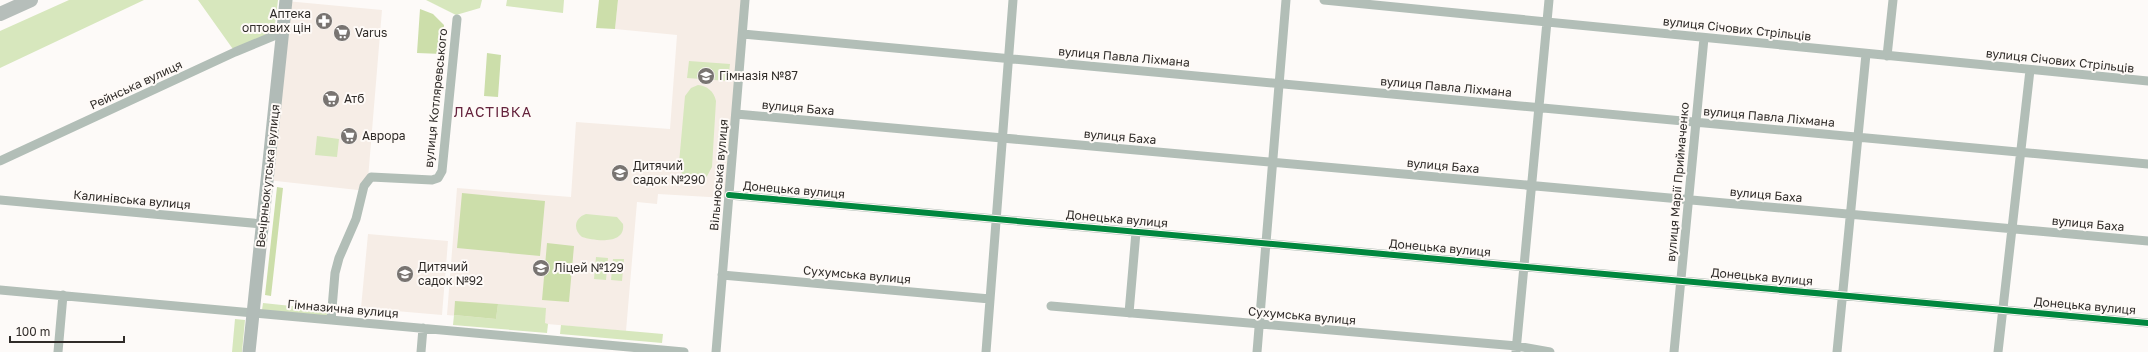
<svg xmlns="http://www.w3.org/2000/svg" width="2148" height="352" font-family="'Golos Text',sans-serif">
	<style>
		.built { fill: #f6ede6 }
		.green { fill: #d7e7bd }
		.forest { fill: #ccdeaa }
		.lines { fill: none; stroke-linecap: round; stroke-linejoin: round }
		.street { stroke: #b2beb7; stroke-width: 9 }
		.secondary { stroke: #b1bbb7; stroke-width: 13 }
		.primary { stroke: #b6beba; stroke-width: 14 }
		.cycleway-casing { stroke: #fefaf7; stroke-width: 8 }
		.cycleway { stroke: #00873e; stroke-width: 6 }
		.labels { text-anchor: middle; stroke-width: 4; stroke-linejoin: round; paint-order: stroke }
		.poi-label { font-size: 12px; fill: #302c29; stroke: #fefaf7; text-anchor: start }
		.street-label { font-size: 12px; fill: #302c29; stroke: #fefaf7 }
		.quarter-label { font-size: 14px; letter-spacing: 1px; fill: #64223c; stroke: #fefaf7 }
	</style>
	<rect width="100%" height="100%" fill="#fdfaf8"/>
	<!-- built -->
	<path class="built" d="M618 0H741L726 198 658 194 657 204 637 202 626 331 447 315 457 188 571 197 576 122 670 129 677 35 615 29Z
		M286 1 382 10 367 191 267 180Z
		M368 234 448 241 442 315 361 308Z"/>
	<!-- green -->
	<path class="green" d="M69 0H144L0 68V31Z
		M198 0H278L275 24 270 37 235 52Z
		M426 0H482L480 8 456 15Z
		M507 0H564L563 13 506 6Z
		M689 61 730 64 728 81 687 78Z
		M698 85C707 86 714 91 716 101L712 167 706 178 694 183 683 178 679 163 685 96 691 88Z
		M317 136 339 139 337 157 315 155Z
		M586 214 617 217 623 224C626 245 595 241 582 237 573 230 574 218 586 214Z
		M596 257 608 258 606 280 594 279Z
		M613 259H624L622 281 611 280Z
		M263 303 329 310V316L262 310Z
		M498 304 546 308 545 323 548 324 547 333 453 325 454 315 496 319Z
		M235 319 245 320 242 352H232Z
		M561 325 663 334 662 343 560 334Z"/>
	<!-- forest -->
	<path class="forest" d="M599 0H618L615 29 596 28Z
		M420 9 433 14 444 25 442 54 417 53Z
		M487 53 501 55 498 97 484 96Z
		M277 187 283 188 271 296 265 295Z
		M462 193 545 201 540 256 457 248Z
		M547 243 574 246 569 302 542 300Z
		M455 301 498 304 496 319 454 315Z"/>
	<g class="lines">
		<!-- street -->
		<path class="street" d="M1324 0 2148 81
			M743 34 2148 164
			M1887 56 1893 0
			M736 114 2148 241
			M0 161 235 52 283 32
			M729 195 2148 323
			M0 200 263 224
			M722 275 990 299
			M0 290 684 352
			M1051 306 1517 346 1550 352
			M1129 313 1136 232
			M331 320 335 273 339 258 356 219 364 186 371 177 432 180 438 178 442 171 457 19
			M1516 351 1549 0
			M58 352 63 295
			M421 352 423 328
			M716 352 745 0
			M986 352 1013 0
			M1257 352 1286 0
			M1674 352 1704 38
			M1837 352 1866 54
			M1998 352 2030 70"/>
		<!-- secondary -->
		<path class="secondary" d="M249 352 286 0"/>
		<!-- primary -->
		<path class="primary" d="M0 14 31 0"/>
		<!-- cycleway casing -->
		<g class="cycleway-casing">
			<path id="cycleway" d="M729 195 2148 323"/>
		</g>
		<!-- cycleway -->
		<use href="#cycleway" class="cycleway"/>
	</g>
	<!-- icons -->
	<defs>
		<g id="pharmacy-disc" transform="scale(0.9)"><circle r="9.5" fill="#787471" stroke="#fefaf7"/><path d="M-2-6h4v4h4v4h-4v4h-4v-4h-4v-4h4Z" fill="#fff"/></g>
		<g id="supermarket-disc" transform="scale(0.9)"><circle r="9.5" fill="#787471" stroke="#fefaf7"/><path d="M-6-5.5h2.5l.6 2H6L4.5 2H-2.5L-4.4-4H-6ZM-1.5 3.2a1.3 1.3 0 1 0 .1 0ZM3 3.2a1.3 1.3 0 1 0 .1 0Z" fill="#fff"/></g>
		<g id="school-disc" transform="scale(0.9)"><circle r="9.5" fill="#787471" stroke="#fefaf7"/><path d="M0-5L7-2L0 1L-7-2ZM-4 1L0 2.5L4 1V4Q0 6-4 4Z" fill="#fff"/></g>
	</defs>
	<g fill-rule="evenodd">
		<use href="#pharmacy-disc" x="324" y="21"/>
		<use href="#supermarket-disc" x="342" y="33"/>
		<use href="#school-disc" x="706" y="76"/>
		<use href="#supermarket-disc" x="331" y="99"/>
		<use href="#supermarket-disc" x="349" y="136"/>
		<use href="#school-disc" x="620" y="173"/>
		<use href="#school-disc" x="541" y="268"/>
		<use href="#school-disc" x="405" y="274"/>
	</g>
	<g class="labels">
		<!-- poi labels -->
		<g class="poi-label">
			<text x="311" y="18" text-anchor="end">Аптека<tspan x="311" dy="14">оптових цін</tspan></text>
			<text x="355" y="37">Varus</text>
			<text x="719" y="80">Гімназія №87</text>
			<text x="344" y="103">Атб</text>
			<text x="362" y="140">Аврора</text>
			<text x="633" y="170">Дитячий<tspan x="633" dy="14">садок №290</tspan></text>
			<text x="418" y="271">Дитячий<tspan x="418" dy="14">садок №92</tspan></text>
			<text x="554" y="272">Ліцей №129</text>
		</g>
		<!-- street labels -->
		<g class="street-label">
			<text transform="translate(1737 29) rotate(6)" y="4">вулиця Січових Стрільців</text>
			<text transform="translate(1124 57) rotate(5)" y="4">вулиця Павла Ліхмана</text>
			<text transform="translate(2060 61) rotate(6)" y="4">вулиця Січових Стрільців</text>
			<text transform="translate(136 85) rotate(-25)" y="4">Рейнська вулиця</text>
			<text transform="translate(1446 87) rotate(5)" y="4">вулиця Павла Ліхмана</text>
			<text transform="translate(436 98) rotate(-84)" y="4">вулиця Котляревського</text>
			<text transform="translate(798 108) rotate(5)" y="4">вулиця Баха</text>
			<text transform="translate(1769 117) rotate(5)" y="4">вулиця Павла Ліхмана</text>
			<text transform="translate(1120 137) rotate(5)" y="4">вулиця Баха</text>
			<text transform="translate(1443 166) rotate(5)" y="4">вулиця Баха</text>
			<text transform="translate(719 175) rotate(-85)" y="4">Вільнюська вулиця</text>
			<text transform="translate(268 176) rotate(-84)" y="4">Вечірньокутська вулиця</text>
			<text transform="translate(1678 182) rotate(-85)" y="4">вулиця Марії Приймаченко</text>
			<text transform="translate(794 190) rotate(5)" y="4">Донецька вулиця</text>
			<text transform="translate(1766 195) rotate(5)" y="4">вулиця Баха</text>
			<text transform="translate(132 200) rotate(5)" y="4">Калинівська вулиця</text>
			<text transform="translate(1117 219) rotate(5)" y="4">Донецька вулиця</text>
			<text transform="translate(2088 224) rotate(5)" y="4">вулиця Баха</text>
			<text transform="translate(1440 248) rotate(5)" y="4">Донецька вулиця</text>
			<text transform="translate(857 275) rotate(5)" y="4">Сухумська вулиця</text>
			<text transform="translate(1762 277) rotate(5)" y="4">Донецька вулиця</text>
			<text transform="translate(2085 306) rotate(5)" y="4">Донецька вулиця</text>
			<text transform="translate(343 309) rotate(5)" y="4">Гімназична вулиця</text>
			<text transform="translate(1302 316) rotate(5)" y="4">Сухумська вулиця</text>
		</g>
		<!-- quarter labels -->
		<g class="quarter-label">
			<text x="493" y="117">ЛАСТІВКА</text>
		</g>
	</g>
	<!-- scale -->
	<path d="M10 336v6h114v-6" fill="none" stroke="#302c29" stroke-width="2"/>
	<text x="16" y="336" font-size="12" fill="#302c29" stroke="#fefaf7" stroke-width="3" paint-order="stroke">100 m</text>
</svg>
